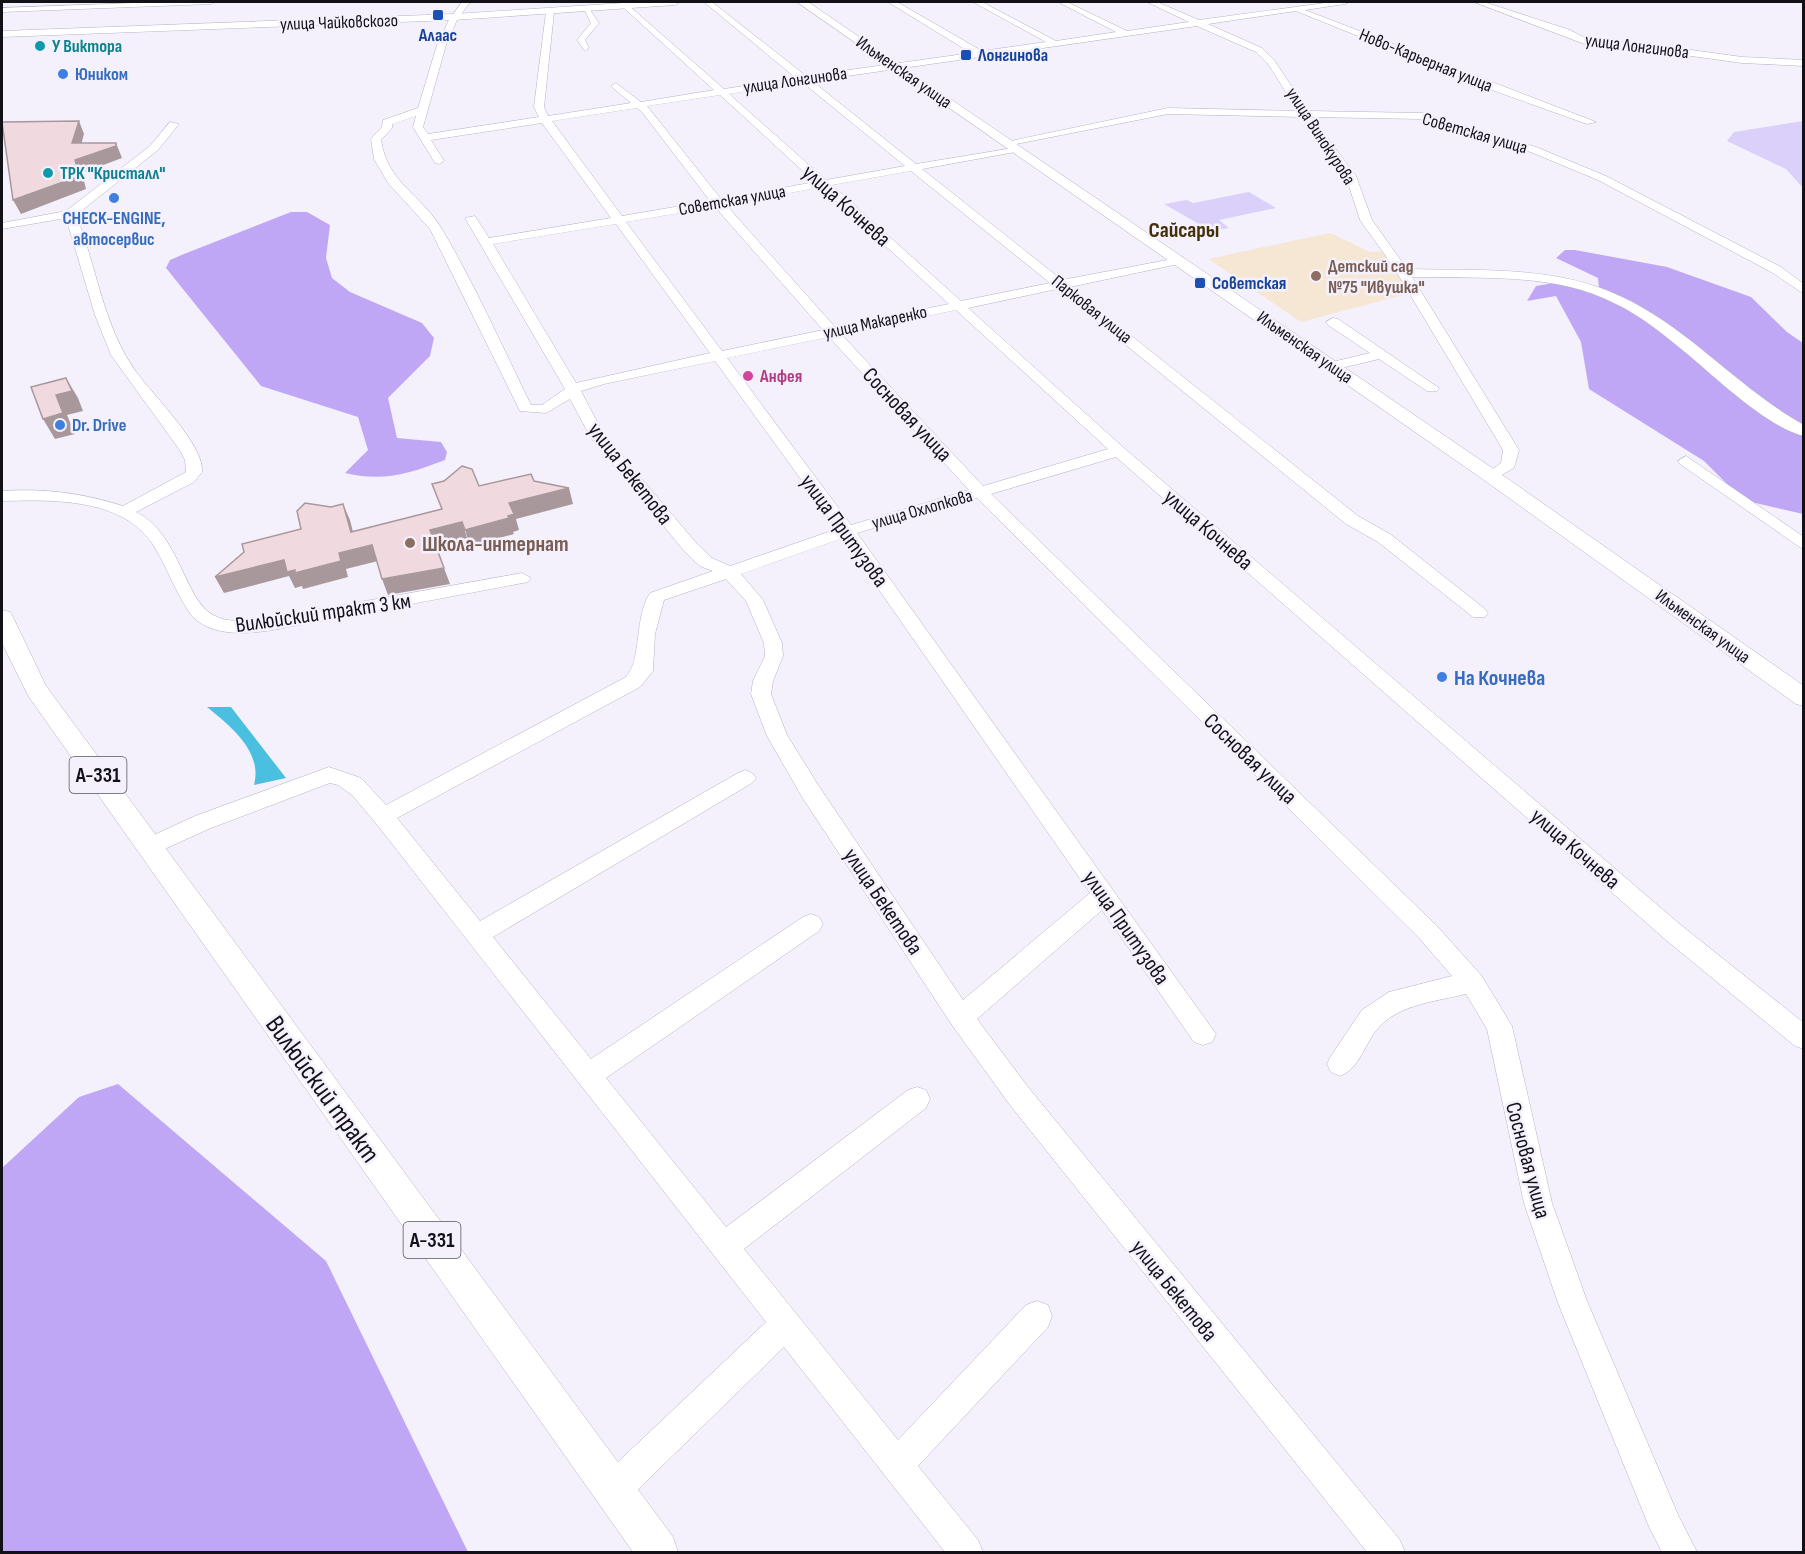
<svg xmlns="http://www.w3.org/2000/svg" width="1805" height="1554" font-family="'Sofia Sans Condensed',sans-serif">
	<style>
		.education { fill: #f6e7d4 }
		.green { fill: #dbd0fa }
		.forest { fill: #bfa7f6 }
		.water { fill: #4bbfe0 }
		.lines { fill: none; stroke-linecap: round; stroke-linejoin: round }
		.minor-casing { stroke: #b7b3c5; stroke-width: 1 }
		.major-casing { stroke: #b7b3c5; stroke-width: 1 }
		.minor { fill: #fff; fill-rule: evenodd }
		.major { fill: #fff; fill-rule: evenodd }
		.shaded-wall { fill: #a8989c }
		.building { fill: #f0d9df; stroke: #a8989c; stroke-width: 1.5 }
		.transit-dot { fill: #1a4fb4; stroke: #f4f1fd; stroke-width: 2 }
		.culture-dot { fill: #0f9aa8; stroke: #f4f1fd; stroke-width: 2 }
		.shop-dot { fill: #3f7fe0; stroke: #f4f1fd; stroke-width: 2 }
		.education-dot { fill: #8d6e63; stroke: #f4f1fd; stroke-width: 2 }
		.hotel-dot { fill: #d1479c; stroke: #f4f1fd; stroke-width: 2 }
		.labels { text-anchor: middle; stroke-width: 5; stroke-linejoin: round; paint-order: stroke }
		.far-street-label { font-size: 18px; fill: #131118; stroke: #f4f1fd }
		.far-transit-label { font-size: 18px; font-weight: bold; fill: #164399; stroke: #f4f1fd; text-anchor: start }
		.far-culture-label { font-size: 18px; font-weight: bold; fill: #0d838f; stroke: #f4f1fd; text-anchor: start }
		.far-shop-label { font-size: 18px; font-weight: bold; fill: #366cbe; stroke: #f4f1fd; text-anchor: start }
		.far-education-label { font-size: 18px; font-weight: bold; fill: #785e54; stroke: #f4f1fd; text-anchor: start }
		.far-hotel-label { font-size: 18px; font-weight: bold; fill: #b23c85; stroke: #f4f1fd; text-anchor: start }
		.shield { fill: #f4f1fd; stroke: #56545d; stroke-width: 1.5 }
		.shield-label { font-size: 21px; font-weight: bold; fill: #131118 }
		.street-label { font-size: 22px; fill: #131118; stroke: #f4f1fd }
		.far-quarter-label { font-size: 22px; font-weight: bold; fill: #433008; stroke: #f4f1fd }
		.education-label { font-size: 22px; font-weight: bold; fill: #785e54; stroke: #f4f1fd; text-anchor: start }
		.shop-label { font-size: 22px; font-weight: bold; fill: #366cbe; stroke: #f4f1fd; text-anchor: start }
		.near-street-label { font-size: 27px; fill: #131118; stroke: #f4f1fd }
	</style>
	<rect width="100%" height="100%" fill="#f4f1fd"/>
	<!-- education -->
	<path class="education" d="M1330 233 1370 252 1382 251 1411 293 1301 322 1208 259Z"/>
	<!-- green -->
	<path class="green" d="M1803 121V188L1786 169 1727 141 1734 132Z
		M1249 192 1276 208 1219 220 1229 228 1211 231 1164 204 1187 200 1193 203Z"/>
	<!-- forest -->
	<path class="forest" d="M291 212H307L330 225 326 258 332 278 350 292 422 323 434 338 430 356 388 398 397 438 441 442 447 452 445 460C408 474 385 482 345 473L368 450 358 417 261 386 166 268 170 260 184 254Z
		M1565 250H1575L1667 267 1751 297 1787 332 1803 343V514L1743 500 1704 461 1589 389 1581 342 1556 296 1527 301 1536 286 1560 282 1599 288 1598 278 1556 258Z
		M118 1084 326 1261 468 1552H2V1168L79 1097Z"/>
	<!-- water -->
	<path class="water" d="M207 707H231L286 778 254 785C263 751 230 726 207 707Z"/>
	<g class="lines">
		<!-- minor casing -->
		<g class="minor-casing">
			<path id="minor" d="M161 2H215L211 4 2 12V8Z
				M462 2H470L457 20 446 45 423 127 428 134 539 117 534 107 546 12 550 10 554 12 544 107 548 116 631 103 613 88 611 86 616 83 641 102 714 90 624 8 627 4 724 89 796 78 704 2H712L806 76 971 53 888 2H897L982 51 1046 42 973 2H982L1056 41 1116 32 1058 2H1067L1127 31 1189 22 1147 2H1157L1199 20 1332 2H1349L1345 4 1305 10 1596 122 1587 124 1492 90 1296 11 1208 24 1262 48 1274 60 1308 111 1422 113 1536 147 1606 176 1781 267 1804 284V294L1773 273 1598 180 1528 151 1421 119 1312 117 1356 176 1372 220 1407 269C1479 271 1556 265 1622 297 1689 328 1739 389 1804 425V436C1768 428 1714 376 1685 352 1663 334 1640 315 1614 303 1553 272 1479 279 1412 277L1519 450 1514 468 1491 481 1483 476 1501 463 1503 450 1393 266 1360 220 1346 177 1302 117 1168 114 1006 146 1001 143 1168 108 1298 111 1268 64 1256 52 1197 26 812 81 916 164 1019 147V151L1015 152 922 169 1062 280 1183 257V263L1070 287 1358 516 1390 534 1485 609 1488 613 1485 617H1473L1378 542 1346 524 1057 289 968 308 1124 448 1682 926 1804 1023V1049L1795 1046 1666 940 1116 457 991 494 1436 925 1481 975 1512 1026 1552 1203 1587 1301 1679 1517 1697 1552H1662L1650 1529 1558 1303 1524 1203 1487 1029 1466 994C1438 1001 1401 1004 1380 1026 1365 1041 1361 1068 1340 1076L1331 1072 1327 1064 1331 1056 1362 1010 1389 992 1452 976 1420 939 977 498 857 533 1216 1034 1212 1042 1203 1045 1194 1042 1102 910 977 1019 1028 1087 1400 1540 1405 1552H1367L1010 1105 952 1025 802 797 767 736 751 694 753 681 765 656 764 643 746 601 726 579 664 600 655 634 653 671 640 687 397 818 480 921 738 773 745 770 752 773 756 778 752 783 493 937 591 1059 803 917 811 914 819 917 823 924 819 931 606 1078 726 1227 908 1090 917 1087 926 1090 930 1099 926 1108 744 1249 898 1440 1026 1305 1037 1301 1048 1305 1052 1316 1048 1327 918 1466 978 1540 983 1552H945L784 1347 625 1502 613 1506 601 1502 597 1490 601 1478 766 1322 375 822 352 795 338 785 330 783 211 828 149 856 141 853 138 847 141 841 195 816 329 767 361 778 386 805 626 677C642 660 634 617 650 593L713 571 700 566 685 552 591 438 570 399 546 413 520 411 430 229 388 183 374 159 371 139 382 127 383 120 418 108 437 45 449 20ZM802 82 905 166 826 180 729 94ZM720 95 815 182 721 199 647 106ZM637 108 642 112 710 201 622 216 552 121ZM416 116 413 127 435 163 439 164 444 161 431 140 542 123 611 218 489 238 475 216 465 218 565 389 542 405H531C502 346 475 285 442 229 421 194 388 184 381 140L392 128V124ZM911 171 1050 283 961 301 832 185ZM821 187 949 304 835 327 726 205ZM715 207 823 330 722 351 626 222ZM616 224 710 353 576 383 493 244ZM956 310 1108 449 983 486 841 334ZM829 337 969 490 851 525 727 358ZM715 361 837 529 730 566 712 558 697 544 603 433 581 391 604 384ZM843 538 1090 893 963 1000 818 785 787 735 771 694 773 681 783 656 782 643 763 600 741 574Z
				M1474 2H1484L1570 30 1589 40 1641 43 1742 57 1804 60V66L1742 63 1641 49 1587 45Z
				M588 7 599 23 585 40 589 48 585 51 577 40 591 23 584 9Z
				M170 122 179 124 158 150 76 215C97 267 103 327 137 373 153 395 205 446 202 472L194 482 136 512C180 534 184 599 213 615 227 623 244 621 259 620L522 573 531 578 528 582 273 630C247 634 212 637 192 616 175 593 167 566 152 543 120 497 50 500 2 501V491C43 488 83 493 123 506L186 472 185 460 179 449 111 355 95 315 66 218 2 229V223L66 211 150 146Z
				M1333 318 1338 319 1439 388 1437 391H1427L1379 359 1333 370 1328 369V363L1370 353 1328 325 1326 322Z
				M1686 456 1804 537V550L1680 464 1678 461Z"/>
		</g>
		<!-- major casing -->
		<g class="major-casing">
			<path id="major" d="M639 2H680L675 5 454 20 2 37V31L454 14Z
				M797 2H808L1498 472 1804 686V706L1796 704 1484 480Z
				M2 610 10 612 13 617 46 686 673 1537 678 1552H633L29 697 2 643Z"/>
		</g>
		<!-- minor -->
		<use href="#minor" class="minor"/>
		<!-- major -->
		<use href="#major" class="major"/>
	</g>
	<!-- shaded-wall -->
	<path class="shaded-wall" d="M79 121 84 134 78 156 72 143Z
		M116 143 122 158 82 173 86 189 21 214 13 200 75 160Z
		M66 378 78 398 83 411 67 415 75 434 55 439 43 419Z
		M569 488 573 504 516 519 519 530 513 532 514 534 470 546 465 530 508 516 509 503Z
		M343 504 350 520 357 548 351 532Z
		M462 522 467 538 436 546 430 530Z
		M372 545 378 561 346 569 348 577 303 589 302 586 295 588 289 576 224 593 215 577 284 560 339 553Z
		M444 568 450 584 388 595 382 579Z"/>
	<!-- building -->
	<path class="building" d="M79 121 72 143H116V146L75 160 80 176 13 200 2 122Z
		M66 378 72 391 56 395 63 413 43 419 31 387Z
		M462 466 472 469 479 486 531 474 534 481 569 488 509 503 514 514 508 516 509 518 465 530 462 522 430 530 444 568 382 579 372 545 339 553 341 561 295 573V570L287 572 284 560 215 577 244 552 242 544 301 529 297 511 305 503 331 507 343 504 351 532 442 509 432 484 444 481Z"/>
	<!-- markers -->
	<g class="transit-dot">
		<rect x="432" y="9" width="12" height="12" rx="3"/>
		<rect x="960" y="49" width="12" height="12" rx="3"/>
		<rect x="1194" y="277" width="12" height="12" rx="3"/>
	</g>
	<g class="culture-dot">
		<circle cx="40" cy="46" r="6"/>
		<circle cx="48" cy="173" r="6"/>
	</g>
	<g class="shop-dot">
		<circle cx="63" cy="74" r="6"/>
		<circle cx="114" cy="198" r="6"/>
		<circle cx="60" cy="425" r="6"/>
		<circle cx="1442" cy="677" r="6"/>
	</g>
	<g class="education-dot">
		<circle cx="1316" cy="276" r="6"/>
		<circle cx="410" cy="543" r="6"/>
	</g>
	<circle class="hotel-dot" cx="748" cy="376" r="6"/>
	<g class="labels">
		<!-- far-street labels -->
		<g class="far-street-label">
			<text transform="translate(339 22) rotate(-2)" y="6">улица Чайковского</text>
			<text transform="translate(1637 46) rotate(7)" y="6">улица Лонгинова</text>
			<text transform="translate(1426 60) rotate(22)" y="6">Ново-Карьерная улица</text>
			<text transform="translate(904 72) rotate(35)" y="6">Ильменская улица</text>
			<text transform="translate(795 80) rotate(-8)" y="6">улица Лонгинова</text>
			<text transform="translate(1475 133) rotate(16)" y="6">Советская улица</text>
			<text transform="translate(1321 136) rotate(57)" y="6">улица Винокурова</text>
			<text transform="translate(732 200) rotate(-10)" y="6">Советская улица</text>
			<text transform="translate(1092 309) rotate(39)" y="6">Парковая улица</text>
			<text transform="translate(875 322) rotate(-12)" y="6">улица Макаренко</text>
			<text transform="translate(1305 347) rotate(35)" y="6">Ильменская улица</text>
			<text transform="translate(922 509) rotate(-16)" y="6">улица Охлопкова</text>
			<text transform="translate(1703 626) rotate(36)" y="6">Ильменская улица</text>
		</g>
		<!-- far-transit labels -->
		<g class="far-transit-label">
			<text x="438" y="41" text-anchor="middle">Алаас</text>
			<text x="978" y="61">Лонгинова</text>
			<text x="1212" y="289">Советская</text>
		</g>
		<!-- far-culture labels -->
		<g class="far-culture-label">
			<text x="52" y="52">У Виктора</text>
			<text x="60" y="179">ТРК "Кристалл"</text>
		</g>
		<!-- far-shop labels -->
		<g class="far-shop-label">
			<text x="75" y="80">Юником</text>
			<text x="114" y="224" text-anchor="middle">CHECK-ENGINE,<tspan x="114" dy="21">автосервис</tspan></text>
			<text x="72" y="431">Dr. Drive</text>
		</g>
		<!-- far-education labels -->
		<g class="far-education-label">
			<text x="1328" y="272">Детский сад<tspan x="1328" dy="21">№75 "Ивушка"</tspan></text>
		</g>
		<!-- far-hotel labels -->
		<g class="far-hotel-label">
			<text x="760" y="382">Анфея</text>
		</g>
		<!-- shield labels -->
		<g class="shield">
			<rect x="69.5" y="757" width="57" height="36" rx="4.5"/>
			<rect x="403.5" y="1222" width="57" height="36" rx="4.5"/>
		</g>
		<g class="shield-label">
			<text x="98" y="782">А-331</text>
			<text x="432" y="1247">А-331</text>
		</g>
		<!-- street labels -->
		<g class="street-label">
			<text transform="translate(847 205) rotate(42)" y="8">улица Кочнева</text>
			<text transform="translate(908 414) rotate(47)" y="8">Сосновая улица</text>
			<text transform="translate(631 473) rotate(52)" y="8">улица Бекетова</text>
			<text transform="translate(1209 529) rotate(41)" y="8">улица Кочнева</text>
			<text transform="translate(845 530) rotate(54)" y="8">улица Притузова</text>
			<text transform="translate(323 612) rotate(-8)" y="8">Вилюйский тракт 3 км</text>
			<text transform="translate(1251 758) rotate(44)" y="8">Сосновая улица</text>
			<text transform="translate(1576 848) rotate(41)" y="8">улица Кочнева</text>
			<text transform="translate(884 901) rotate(56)" y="8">улица Бекетова</text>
			<text transform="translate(1127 927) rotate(55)" y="8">улица Притузова</text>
			<text transform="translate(1529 1160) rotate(75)" y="8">Сосновая улица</text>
			<text transform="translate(1175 1290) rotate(51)" y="8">улица Бекетова</text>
		</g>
		<!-- far-quarter labels -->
		<g class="far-quarter-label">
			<text x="1184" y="237">Сайсары</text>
		</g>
		<!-- education labels -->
		<g class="education-label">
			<text x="422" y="551">Школа-интернат</text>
		</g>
		<!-- shop labels -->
		<g class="shop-label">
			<text x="1454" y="685">На Кочнева</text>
		</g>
		<!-- near-street labels -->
		<g class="near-street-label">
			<text transform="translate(323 1089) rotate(54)" y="9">Вилюйский тракт</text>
		</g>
	</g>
	<!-- border -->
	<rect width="1805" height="1554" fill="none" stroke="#131118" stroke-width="6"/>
</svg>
